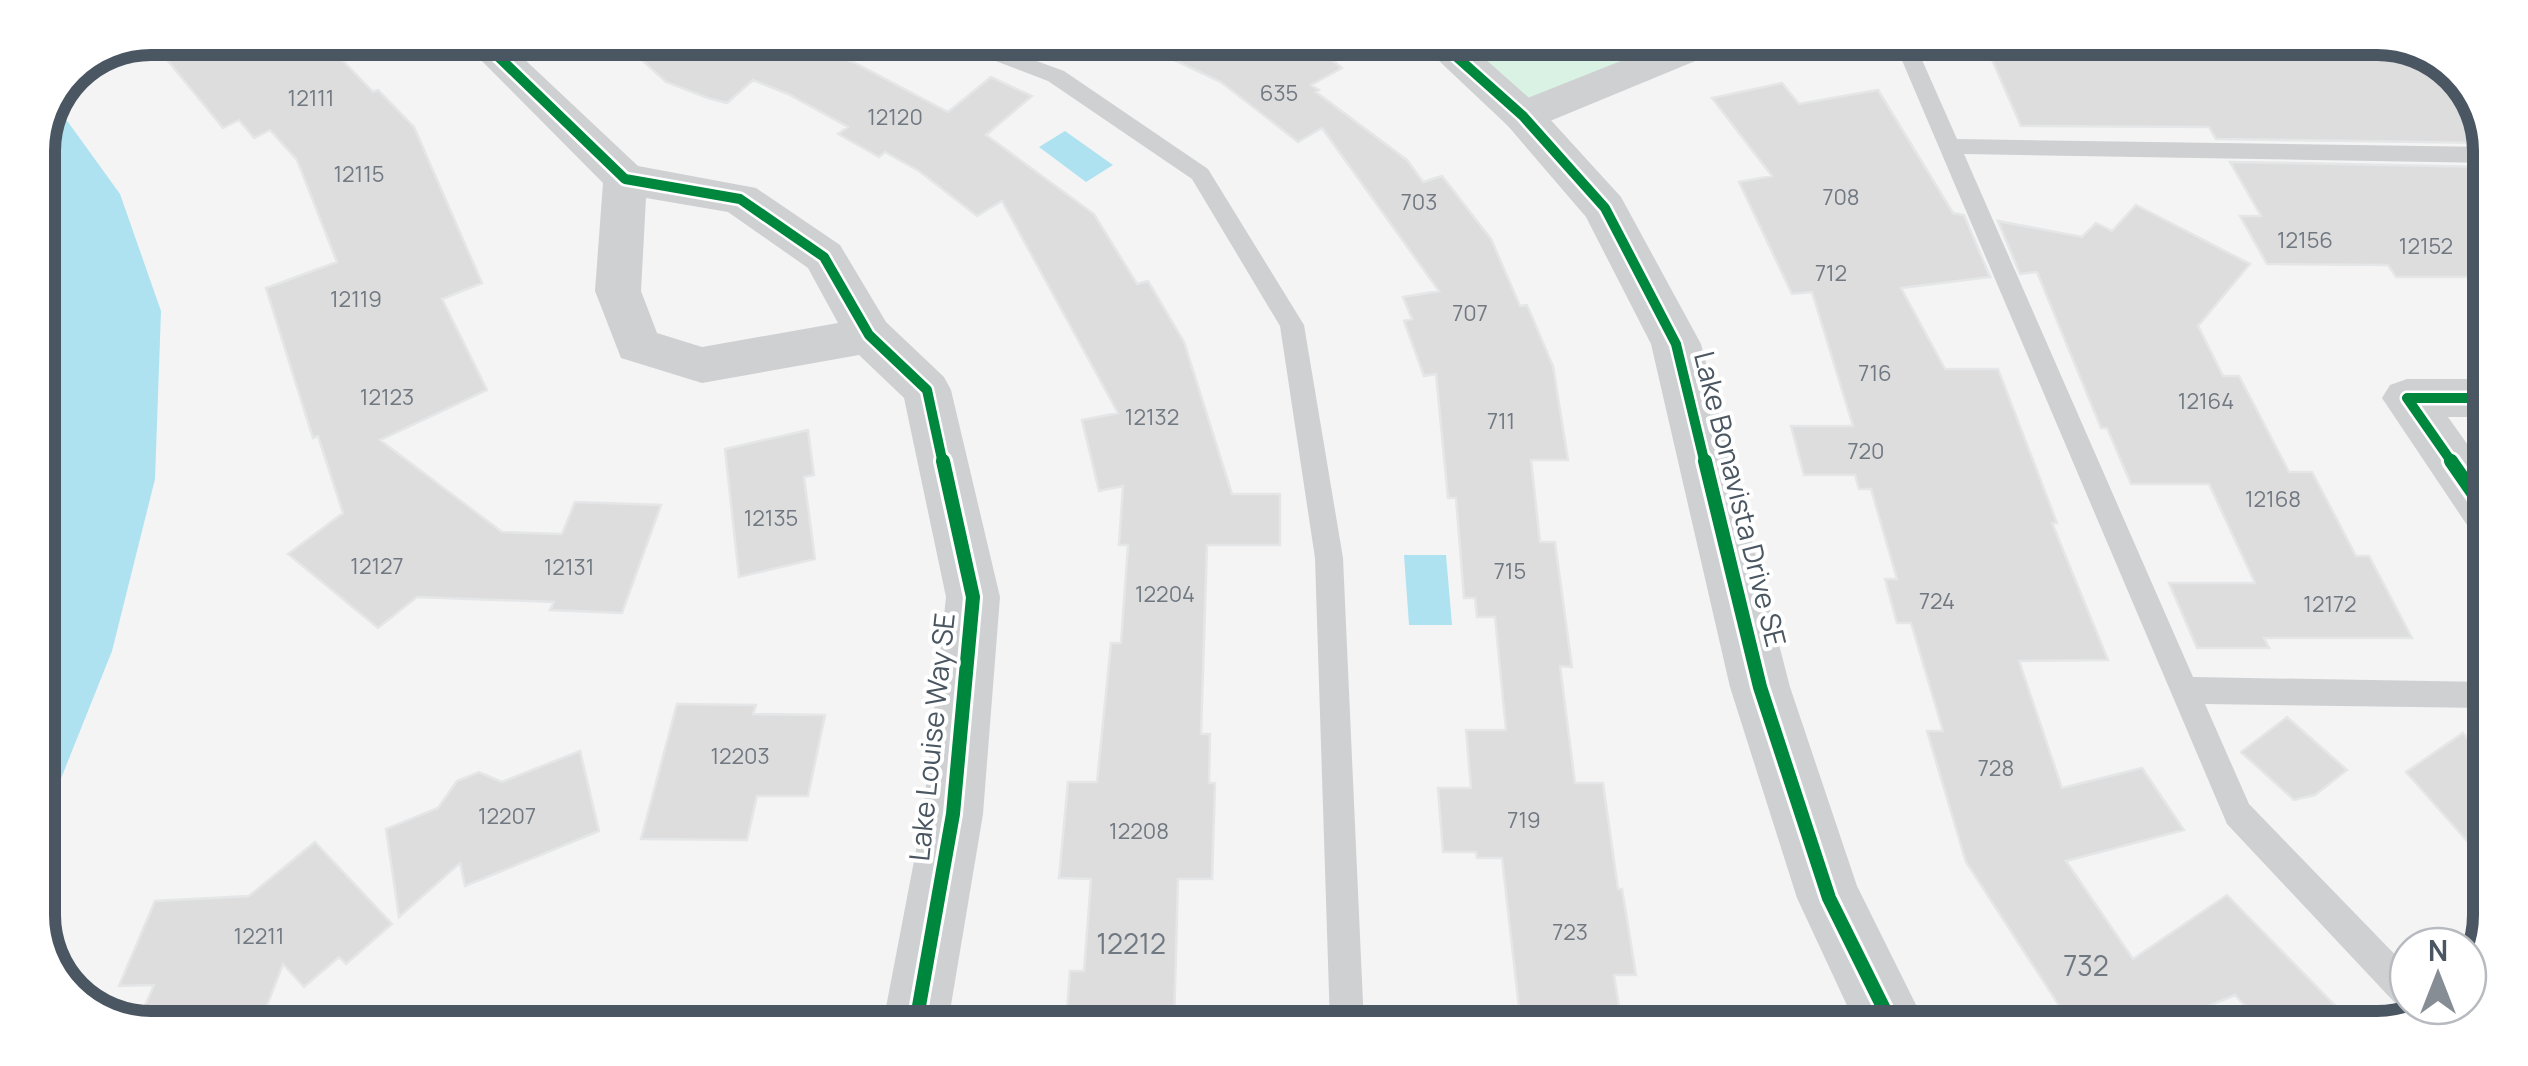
<svg xmlns="http://www.w3.org/2000/svg" width="2528" height="1066" font-family="Manrope,sans-serif">
	<style>
		.green { fill: #d9f2e3 }
		.water { fill: #aee2f0 }
		.building { fill: #ddddde; stroke: #e5e6e7; stroke-width: 2.5 }
		.lines { fill: none; stroke-linecap: round; stroke-linejoin: round }
		.service { fill: #ced0d2; fill-rule: evenodd }
		.minor { fill: #ced0d2; fill-rule: evenodd }
		.tertiary { fill: #ced0d2; fill-rule: evenodd }
		.cycleway-far1-casing { stroke: #fff; stroke-width: 15 }
		.cycleway-casing { stroke: #fff; stroke-width: 20 }
		.cycleway-far1 { stroke: #00873e; stroke-width: 10 }
		.cycleway { stroke: #00873e; stroke-width: 14 }
		.labels { text-anchor: middle; stroke-width: 8; stroke-linejoin: round; paint-order: stroke }
		.number-label { font-size: 22px; fill: #707881 }
		.street-label { font-size: 28px; fill: #4a5661; stroke: #fff }
		.near-number-label { font-size: 28px; fill: #707881 }
		.rim { fill: none; stroke: #4a5661; stroke-width: 12 }
	</style>
	<rect width="100%" height="100%" fill="#f4f4f4"/>
	<!-- green -->
	<path class="green" d="M1443 42 1703 43 1523 116Z"/>
	<!-- water -->
	<path class="water" d="M53 110 68 122 120 194 161 311 155 479 112 651 38 836V144Z
		M1065 131 1113 165 1086 182 1039 147Z
		M1404 555H1446L1452 625H1409Z"/>
	<!-- building -->
	<path class="building" d="M189 38H321L373 92 378 90 414 127 482 283 442 299 487 390 380 440 502 532 562 534 575 502 661 505 622 613 550 610 554 602 417 597 378 628 288 554 343 513 318 436 313 438 266 288 337 262 297 160 270 130 254 138 239 120 223 128 159 50Z
		M619 39 794 40 853 62 948 112 991 77 1032 96 986 135 1094 214 1137 284 1148 281 1184 342 1232 494H1280V545H1207L1201 734H1210L1209 783H1215L1212 879H1178L1174 1024H1066L1070 971H1084L1091 879 1059 878 1068 782H1097L1111 643H1121L1128 545H1119L1123 486 1099 491 1082 420 1118 413 1002 201 977 216 919 171 885 152 879 157 838 134 848 127 788 94 753 80 727 103 708 98 666 82Z
		M1134 41 1310 42 1342 68 1311 85 1319 90 1316 92 1407 160 1423 182 1442 176 1491 239 1520 306 1527 305 1553 366 1568 460H1531L1540 542H1555L1572 667 1560 666 1575 783H1603L1618 889H1622L1636 975H1614L1622 1026 1521 1025 1502 858H1477L1476 852H1443L1438 788H1471L1466 730H1506L1495 617H1477L1475 598H1464L1456 498H1448L1436 374 1424 376 1404 321 1412 319 1403 297 1439 291 1322 128 1298 142 1221 82Z
		M1985 44 2420 46 2486 132 2490 143 2216 139 2209 127 2021 126Z
		M1782 83 1799 104 1878 90 1953 213 1964 215 1990 277 1901 288 1945 369H1998L2057 523H2052L2108 660 2019 661 2062 788 2142 768 2184 830 2066 861 2133 959 2227 895 2357 1028H2265L2235 995 2155 1028 2073 1027 1966 862 1927 731H1943L1911 623H1897L1885 579H1897L1871 489H1859L1855 475H1804L1791 426H1853L1812 292 1792 294 1739 182 1772 176 1712 98Z
		M2230 162 2490 167 2489 277H2396L2388 265 2267 264 2240 216H2261Z
		M2136 205 2250 264 2198 326 2223 376H2239L2289 472H2312L2356 556H2369L2412 638H2264L2269 648H2197L2169 583H2255L2209 484H2131L2107 428H2101L2037 272 2020 274 1998 221 2082 237 2096 223 2112 231Z
		M808 430 814 475 804 477 815 559 739 577 725 449Z
		M677 704 756 705 753 714 825 715 808 796H757L747 840 641 839Z
		M2287 717 2347 770 2315 795 2294 800 2241 752Z
		M2463 733 2484 756 2483 859 2406 772Z
		M580 751 599 831 465 886 460 863 399 917 386 829 438 808 457 781 479 772 502 782Z
		M315 842 392 924 346 964 339 957 304 987 283 964 261 1021 139 1020 154 985 119 986 155 901 249 896Z"/>
	<g class="lines">
		<!-- service -->
		<path class="service" d="M953 41H982L1064 71 1208 169 1304 325 1343 558 1364 1025H1330L1315 558 1280 326 1192 179 1048 81 956 46Z
			M1895 44H1915L1957 139 2490 147V163L1964 154 2193 677 2485 682V708L2205 704 2249 804 2408 968V1006H2442L2441 1009 2410 1019 2405 1007 2396 1004 2227 824Z"/>
		<!-- minor -->
		<path class="minor" d="M460 39H503L638 166 756 188 840 245 886 322 944 377 951 390 1000 597 983 814 948 1023H883L923 814 946 597 904 398 859 355 702 383 621 358 595 291 603 183ZM646 198 728 212 808 268 838 323 702 347 657 333 641 291Z
			M1666 43H1723L1717 52 1538 126 1523 130 1508 126 1502 116 1508 106Z
			M2407 379H2488L2487 417H2448L2487 472 2486 534 2469 528 2382 398 2390 385Z"/>
		<!-- tertiary -->
		<path class="tertiary" d="M1419 42H1466L1538 106 1621 197 1701 344 1790 687 1857 886 1927 1027H1857L1797 898 1730 687 1651 344 1586 217 1508 126Z"/>
		<!-- cycleway-far1 casing -->
		<g class="cycleway-far1-casing">
			<path id="cycleway-far1" d="M480 39 625 179 740 199 824 257 869 335 927 390 943 464
				M1440 42 1523 116 1605 208 1676 344 1705 464
				M2453 464 2407 398H2488"/>
		</g>
		<!-- cycleway casing -->
		<g class="cycleway-casing">
			<path id="cycleway" d="M1705 461 1760 687 1829 898 1893 1027
				M2451 461 2487 513
				M916 1023 953 814 973 597 943 461"/>
		</g>
		<!-- cycleway-far1 -->
		<use href="#cycleway-far1" class="cycleway-far1"/>
		<!-- cycleway -->
		<use href="#cycleway" class="cycleway"/>
	</g>
	<g class="labels">
		<!-- number labels -->
		<g class="number-label">
			<text x="1279" y="101">635</text>
			<text x="311" y="106">12111</text>
			<text x="895" y="125">12120</text>
			<text x="359" y="182">12115</text>
			<text x="1841" y="205">708</text>
			<text x="1419" y="210">703</text>
			<text x="2305" y="248">12156</text>
			<text x="2426" y="254">12152</text>
			<text x="1831" y="281">712</text>
			<text x="356" y="307">12119</text>
			<text x="1470" y="321">707</text>
			<text x="1875" y="381">716</text>
			<text x="387" y="405">12123</text>
			<text x="2206" y="409">12164</text>
			<text x="1152" y="425">12132</text>
			<text x="1501" y="429">711</text>
			<text x="1866" y="459">720</text>
			<text x="2273" y="507">12168</text>
			<text x="771" y="526">12135</text>
			<text x="377" y="574">12127</text>
			<text x="569" y="575">12131</text>
			<text x="1510" y="579">715</text>
			<text x="1165" y="602">12204</text>
			<text x="1937" y="609">724</text>
			<text x="2330" y="612">12172</text>
			<text x="740" y="764">12203</text>
			<text x="1996" y="776">728</text>
			<text x="507" y="824">12207</text>
			<text x="1524" y="828">719</text>
			<text x="1139" y="839">12208</text>
			<text x="1570" y="940">723</text>
			<text x="259" y="944">12211</text>
		</g>
		<!-- street labels -->
		<g class="street-label">
			<text transform="translate(1740 499) rotate(76)" y="10">Lake Bonavista Drive SE</text>
			<text transform="translate(932 737) rotate(-84)" y="10">Lake Louise Way SE</text>
		</g>
		<!-- near-number labels -->
		<g class="near-number-label">
			<text x="1131" y="954">12212</text>
			<text x="2086" y="976">732</text>
		</g>
	</g>
	<!-- crop -->
	<path d="M0 0H2528V1066H0ZM151 55H2377A96 96 0 0 1 2473 151V915A96 96 0 0 1 2377 1011H151A96 96 0 0 1 55 915V151A96 96 0 0 1 151 55Z" fill="#fff" fill-rule="evenodd"/>
	<path class="rim" d="M151 55H2377A96 96 0 0 1 2473 151V915A96 96 0 0 1 2377 1011H151A96 96 0 0 1 55 915V151A96 96 0 0 1 151 55Z"/>
	<!-- north arrow -->
	<g transform="translate(2438 976)"><circle r="48" fill="#ffffff" stroke="#b7bbc0" stroke-width="2.5"/>
	<path d="M0-8L18 38L0 25L-18 38Z" fill="#868d94"/>
	<text y="-15" font-size="28" font-weight="bold" text-anchor="middle" fill="#4a5661">N</text>
	</g>
</svg>
